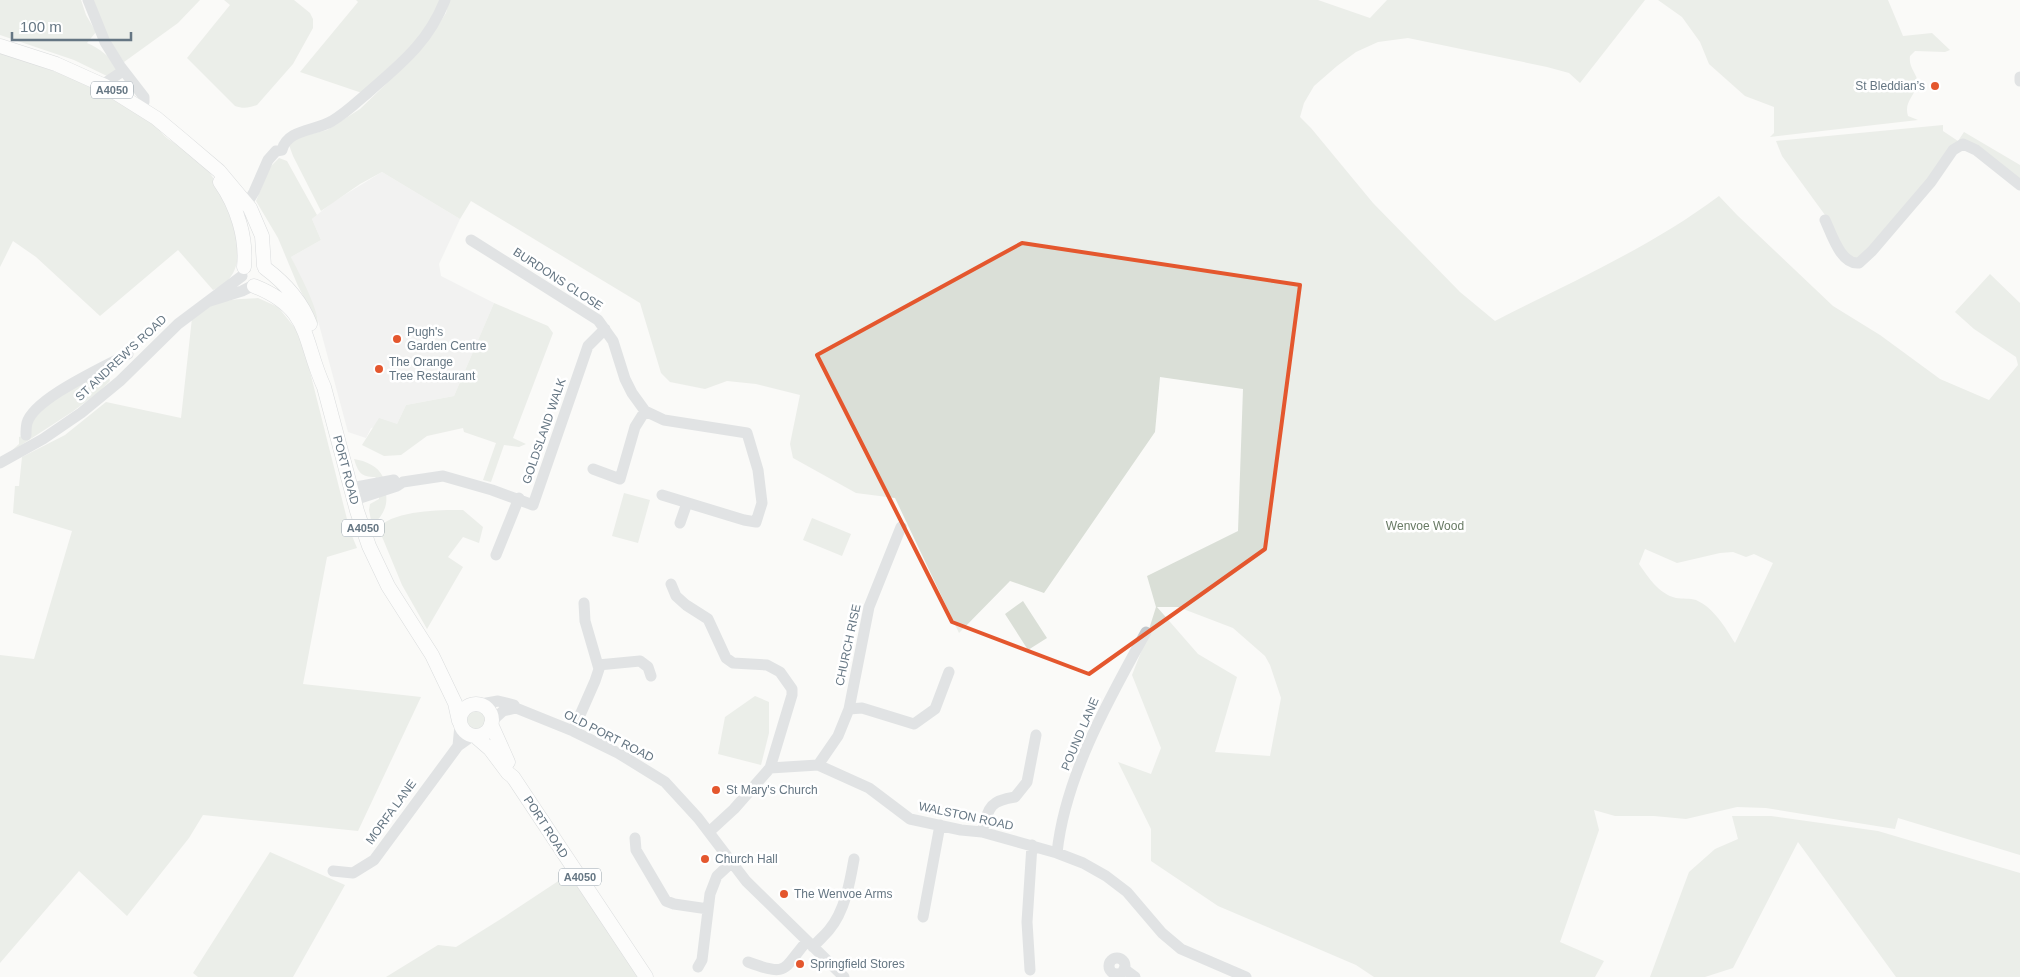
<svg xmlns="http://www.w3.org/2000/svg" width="2020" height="977" font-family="Arial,sans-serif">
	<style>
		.built { fill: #e8e9e9 }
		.green { fill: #dadfd7; fill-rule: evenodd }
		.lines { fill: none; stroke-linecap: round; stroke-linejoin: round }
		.major-casing { stroke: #b5babe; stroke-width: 15 }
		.minor { stroke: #c3c8cc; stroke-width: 11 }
		.major { stroke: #fff; stroke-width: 14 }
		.marked { fill: none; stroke: #e4572e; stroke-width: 4; stroke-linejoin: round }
		.poi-dot { fill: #e4572e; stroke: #fff; stroke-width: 2 }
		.labels { text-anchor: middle; stroke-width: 5; stroke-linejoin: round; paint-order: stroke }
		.shield { fill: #fff; stroke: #939fa8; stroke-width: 1 }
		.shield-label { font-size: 11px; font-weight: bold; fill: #657683 }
		.poi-label { font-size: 12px; fill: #657683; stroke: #fff; text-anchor: start }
		.street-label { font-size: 12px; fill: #657683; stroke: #fff }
		.park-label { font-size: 12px; fill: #687a64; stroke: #fff }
	</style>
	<rect width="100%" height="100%" fill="#fafaf8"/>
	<!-- built -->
	<path class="built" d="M382 172 460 219 439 264 441 276 494 303 454 396 406 405 397 424 371 428 366 438 348 432 317 317 291 257 321 240 312 219 333 202Z"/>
	<!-- green -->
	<path class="green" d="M0 0H81L86 15 96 32 87 43C99 48 111 57 118 69L109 77 74 60 0 35Z
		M92 0H200L178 23 124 62 105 35Z
		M224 0H294L310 13 313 19V28L293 64 257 105C249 108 243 109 235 106L187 58 230 5Z
		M356 0H440L428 30 362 93 300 72 358 2Z
		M449 0H1318L1370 18 1387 0H1645L1580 83 1569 73 1547 67 1408 38 1378 42 1356 52 1337 66 1314 86 1304 103 1300 117 1311 128 1373 203 1460 292 1495 321C1571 282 1651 247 1719 196L1737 215 1833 306 1880 335 1940 379 1989 400 2018 365 2016 357 1974 329 1955 312 1990 274 2020 303V855L1898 818 1895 829 1766 808 1737 807 1686 819 1654 816H1615L1594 810 1599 830 1560 942 1604 961 1595 977H1374L1356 965 1218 906 1151 861V829L1118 762 1151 774 1161 748 1132 675 1145 642 1156 607 1147 576 1238 531 1243 389 1160 377 1155 432 1044 593 1010 581 959 633 895 498 856 493 793 458 790 444 800 395 756 384 727 381 705 389 670 382 661 373 640 303 471 201 460 219 382 172 360 184 321 211 293 156 289 145 291 139 327 130 360 109 385 85 435 30 446 13ZM1645 549 1677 563 1720 553 1733 552 1746 557 1754 554 1773 563 1735 643C1725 627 1714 608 1696 600 1690 598 1682 599 1676 598 1659 594 1648 577 1639 564ZM1157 607H1178L1233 628 1265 656 1270 665 1281 698 1270 756 1215 752 1237 677 1198 654Z
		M1658 0H1888L1903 36 1932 33 1950 50 1945 52 1915 51 1910 56C1908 70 1920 75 1917 86 1913 97 1904 103 1908 116L1918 120 1770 137 1774 133V107L1745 96 1709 64 1700 42 1682 17Z
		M0 53C57 71 109 89 156 127 160 130 163 135 167 138 170 141 176 143 180 146 189 153 200 162 208 171 221 185 237 229 238 248 239 266 232 283 213 290L178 250 100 316 36 257 13 241 0 267Z
		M1943 125V131L1958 141 1964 132 2020 165V183L1966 143 1863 259 1850 260 1825 215 1782 156 1776 141Z
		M279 158 287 161 317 215 312 219 321 240 291 257C299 273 318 308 318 324L298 286 278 238 256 201 270 167Z
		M258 298 278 307 295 328 302 340 350 531 357 548 327 557 303 684 421 697 358 831 203 815 189 838 127 916 79 871 0 963V655L34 659 72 531 13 513 15 486H19L22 457 65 435 106 402 181 418 192 318C215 298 229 300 258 298Z
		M494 303 548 326 553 333 513 438 526 444 519 447 504 445 491 482 483 480 496 443 464 432 463 428 427 436 401 455 384 456 362 445 379 418 397 424 406 405 454 396Z
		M103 372 108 375 110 381 99 392 72 412 9 453 19 444V437L22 436C43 401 68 391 103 372Z
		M354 459C366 461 378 466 383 477L376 478 375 477C361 477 358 472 354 459Z
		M624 493 650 500 638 543 612 536Z
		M386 494C388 507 382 517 372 525L369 510 370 504 379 499V497Z
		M463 510 483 527 479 543 463 537 448 557 463 567 427 629 402 585 378 527C398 510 438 510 463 510Z
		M812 518 851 534 842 556 803 540Z
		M1023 601 1047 638 1028 650 1005 614Z
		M755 696 769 702V733L761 765 718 754 725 717Z
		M466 721a10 10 0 1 1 20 0a10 10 0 1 1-20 0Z
		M1732 816H1771L1878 831 2020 873V977H1896L1798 842 1733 968 1705 977H1650L1689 872 1715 849 1738 839Z
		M270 852 345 885 293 977H198L193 973Z
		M578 868 650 977H386L438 945 456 947 504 917Z"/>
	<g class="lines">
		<!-- major casing -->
		<g class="major-casing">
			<path id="major" d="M0 46 56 64 105 86 156 118 180 138 219 171 250 208 262 236 264 266
				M220 182C237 206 247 238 244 267
				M265 268C285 283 301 300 310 324
				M254 286C312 309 302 339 324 387L357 511 369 546 388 586 432 655 455 703 459 721
				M460 720a16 16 0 1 1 32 0a16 16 0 1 1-32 0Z
				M491 724 508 762
				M475 736 490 749 508 773 513 777 646 977"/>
		</g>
		<!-- minor -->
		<path class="minor" d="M88 0 105 42 120 66 144 97V102L140 108
			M2020 77V81
			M105 86 108 81 123 71
			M243 210 254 192 268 160 276 151 282 150C287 129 316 131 332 121 346 113 358 101 371 90 403 62 429 41 445 0
			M1825 220C1832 235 1841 265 1859 263L1872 251 1931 182 1953 150 1963 144 1976 150 2020 185
			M471 240 598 320 613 341 625 379 632 393 645 411 664 420 747 433 758 470 762 503 756 522 744 520 662 495
			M210 301 242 291 252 286
			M26 435C26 431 26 427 27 423 34 398 105 367 128 354
			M0 463 43 439 81 413 120 381 178 324 242 276
			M593 469 620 479 635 427 645 411
			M351 488 394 480
			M354 500 397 486 403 482 443 476 492 490 533 505 588 346 605 329
			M680 523 687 503
			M496 555 519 498
			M671 584 676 596 686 605 708 619 726 658 733 663 767 665 780 672 792 689V695L770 768
			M598 665 640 661 648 667 651 676
			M481 704 498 701 514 705 516 708 573 731 618 753 665 782 698 818 746 881 844 977
			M849 709 862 708 914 724 935 709 949 672
			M492 721 503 711 516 708
			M573 731 595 681 599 669 585 621 584 603
			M458 746 460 725
			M818 765 838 736 849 709 869 607 901 527
			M709 832 734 809 770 768 818 765 869 788 910 819 961 830 982 832 1057 853 1083 863 1106 876 1127 892 1162 933 1181 949 1246 977
			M982 832C989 807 989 801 1015 797L1027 782 1036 735
			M635 838 636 850 666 901 674 904 708 909
			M1057 853C1065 776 1109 699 1146 632
			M333 871 353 873 374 860 458 746 472 736
			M923 917 940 825
			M813 947C818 941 824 936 829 930 845 911 850 882 854 859
			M1109 966a8 8 0 1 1 16 0a8 8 0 1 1-16 0Z
			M748 962C789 977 782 970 807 941
			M698 967 702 960 710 894 717 876 731 863
			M1124 969 1135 977
			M1030 970 1027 922 1032 845"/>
		<!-- major -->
		<use href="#major" class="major"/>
	</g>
	<!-- marked area -->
	<path d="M0 0H2020V977H0ZM1022 243 1300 285 1265 549 1089 674 952 622 817 355Z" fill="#fafaf8" fill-opacity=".55" fill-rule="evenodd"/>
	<path class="marked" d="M1022 243 1300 285 1265 549 1089 674 952 622 817 355Z"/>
	<!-- markers -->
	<g class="poi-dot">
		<circle cx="1935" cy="86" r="5"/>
		<circle cx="397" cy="339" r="5"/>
		<circle cx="379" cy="369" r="5"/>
		<circle cx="716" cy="790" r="5"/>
		<circle cx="705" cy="859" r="5"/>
		<circle cx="784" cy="894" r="5"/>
		<circle cx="800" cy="964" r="5"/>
	</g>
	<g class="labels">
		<!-- shield labels -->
		<g class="shield">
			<rect x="91" y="81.5" width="42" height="17" rx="4"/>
			<rect x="342" y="519.5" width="42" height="17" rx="4"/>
			<rect x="559" y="868.5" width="42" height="17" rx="4"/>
		</g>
		<g class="shield-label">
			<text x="112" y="94">A4050</text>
			<text x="363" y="532">A4050</text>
			<text x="580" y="881">A4050</text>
		</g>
		<!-- poi labels -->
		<g class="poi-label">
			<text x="1925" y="90" text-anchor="end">St Bleddian’s</text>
			<text x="407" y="336">Pugh's<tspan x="407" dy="14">Garden Centre</tspan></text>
			<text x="389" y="366">The Orange<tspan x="389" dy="14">Tree Restaurant</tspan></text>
			<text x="726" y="794">St Mary's Church</text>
			<text x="715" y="863">Church Hall</text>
			<text x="794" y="898">The Wenvoe Arms</text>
			<text x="810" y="968">Springfield Stores</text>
		</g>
		<!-- street labels -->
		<g class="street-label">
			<text transform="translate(558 279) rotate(33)" y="4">BURDONS CLOSE</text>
			<text transform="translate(121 358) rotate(-43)" y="4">ST ANDREW'S ROAD</text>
			<text transform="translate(544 431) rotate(-71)" y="4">GOLDSLAND WALK</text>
			<text transform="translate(346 470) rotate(75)" y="4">PORT ROAD</text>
			<text transform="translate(848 645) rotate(-78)" y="4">CHURCH RISE</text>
			<text transform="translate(1080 734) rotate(-67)" y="4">POUND LANE</text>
			<text transform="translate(609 736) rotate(27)" y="4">OLD PORT ROAD</text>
			<text transform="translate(391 812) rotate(-54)" y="4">MORFA LANE</text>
			<text transform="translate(966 816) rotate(12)" y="4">WALSTON ROAD</text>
			<text transform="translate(546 827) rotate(57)" y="4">PORT ROAD</text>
		</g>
		<!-- park labels -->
		<g class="park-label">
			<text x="1425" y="530">Wenvoe Wood</text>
		</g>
	</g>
	<!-- scale -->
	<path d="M12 32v8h119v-8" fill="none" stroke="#657683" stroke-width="2.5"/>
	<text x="20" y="32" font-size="15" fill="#657683" stroke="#ffffff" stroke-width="4" paint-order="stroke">100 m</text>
</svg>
